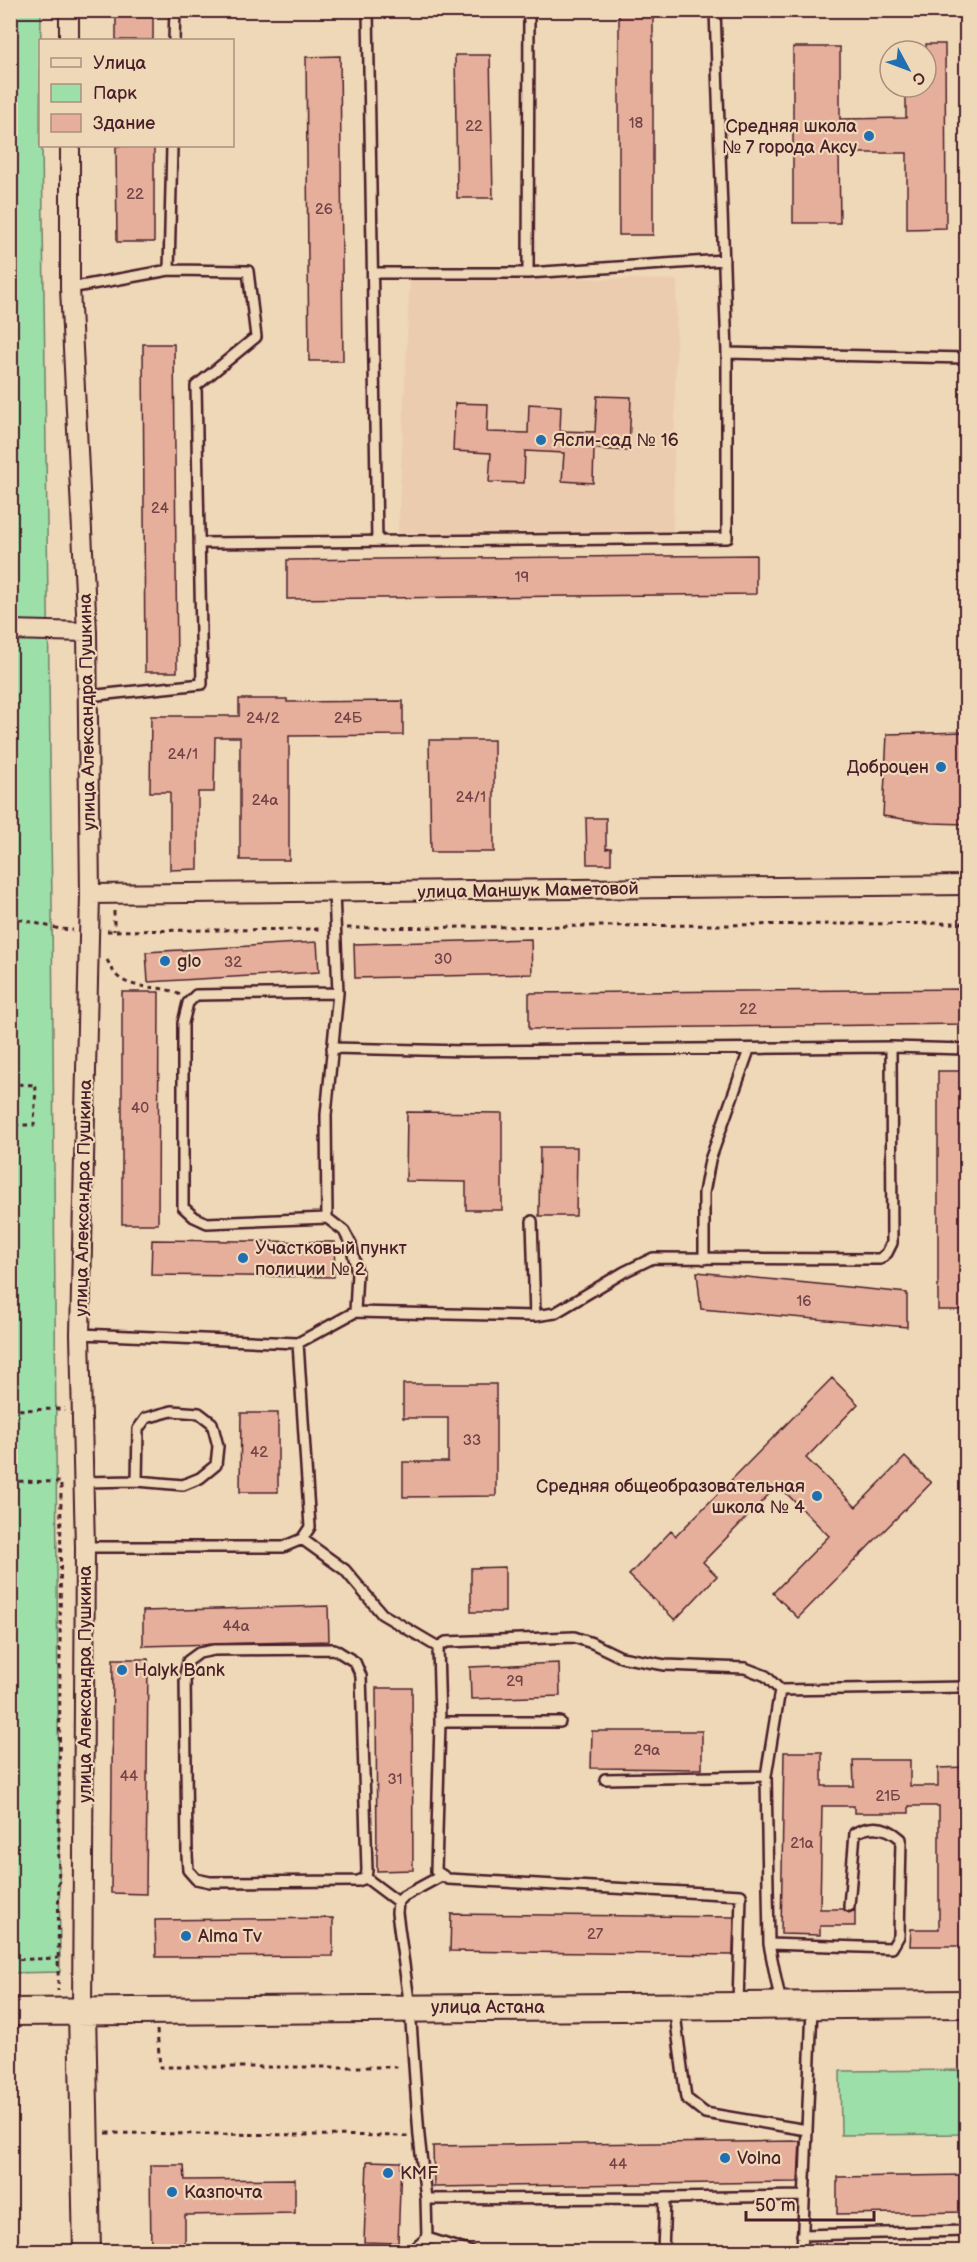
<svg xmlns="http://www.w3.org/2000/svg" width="977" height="2262" font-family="'Balsamiq Sans',sans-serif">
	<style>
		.built { fill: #ecccaf }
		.green { fill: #9cdfa9; stroke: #737f6a; stroke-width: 1.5 }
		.building { fill: #e6af9b; stroke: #4a1f2b; stroke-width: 1.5 }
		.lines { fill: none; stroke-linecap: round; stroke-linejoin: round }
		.lane-casing { stroke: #4a1f2b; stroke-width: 14 }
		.street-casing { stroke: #4a1f2b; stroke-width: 22 }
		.secondary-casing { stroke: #4a1f2b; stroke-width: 30 }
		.path { stroke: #4a1f2b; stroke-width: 3; stroke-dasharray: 4.5 4.5; stroke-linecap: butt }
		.lane { stroke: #eed8b7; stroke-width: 9 }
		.street { stroke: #eed8b7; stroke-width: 18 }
		.secondary { stroke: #eed8b7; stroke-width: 26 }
		.poi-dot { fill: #1f6fb2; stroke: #eed8b7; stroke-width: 2 }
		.labels { text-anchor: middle; stroke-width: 4.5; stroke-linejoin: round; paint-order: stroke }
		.number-label { font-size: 15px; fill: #714347 }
		.poi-label { font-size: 18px; fill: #4a1f2b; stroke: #eed8b7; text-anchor: start }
		.street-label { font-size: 18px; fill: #4a1f2b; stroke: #eed8b7 }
	</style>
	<rect width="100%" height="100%" fill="#eed8b7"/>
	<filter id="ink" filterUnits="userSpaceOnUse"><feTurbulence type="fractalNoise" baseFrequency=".0167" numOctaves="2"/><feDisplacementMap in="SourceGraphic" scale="12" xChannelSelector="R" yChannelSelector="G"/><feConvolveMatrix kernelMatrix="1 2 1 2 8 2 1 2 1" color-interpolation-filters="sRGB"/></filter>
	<g filter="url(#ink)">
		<!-- built -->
		<path class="built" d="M410 275 677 280 673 532 398 533Z"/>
		<!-- green -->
		<path class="green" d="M10 11H41L40 146H42L52 906 60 1972 10 1973Z
			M966 2070V2134L841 2135 840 2071Z"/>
		<!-- building -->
		<path class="building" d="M116 10H153V40H116Z
			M619 10H653V235H619Z
			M926 44H945L946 228 907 229V153H839L840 223H793V47H840V119L906 118V87H926Z
			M455 55H490L493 198H457Z
			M340 56 343 361H309L306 57Z
			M116 146H154V242H117Z
			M143 344H174L177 672H145Z
			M597 396 631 397 629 451 594 449 593 483 562 481 564 453 525 451 524 483 489 482 491 453 453 451 455 403 488 404 487 432 528 433 529 404 561 406 560 431 595 432Z
			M756 555V594L287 599V560Z
			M239 699H287V702L403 701V735L289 736V860H240V737H215L214 792H198V869L170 870V792H150L151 716H239Z
			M966 732V824L931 823 883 816 887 734Z
			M429 740H494V852H431Z
			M586 818H606V849L611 848V864H587Z
			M531 939 532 974 355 978 354 944Z
			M317 942 319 972 148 982 146 952Z
			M966 989V1024L529 1029V993Z
			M122 992H159L158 1224H122Z
			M938 1071H966V1310H938Z
			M407 1112 502 1113V1210H466V1182L406 1181Z
			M540 1147H577L576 1216H539Z
			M152 1240 335 1242 334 1277 151 1275Z
			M697 1272 907 1293V1327L701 1309Z
			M832 1378 858 1404 806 1458 856 1507 905 1457 931 1483 798 1618 773 1593 829 1536 778 1485 703 1562 717 1576 675 1620 629 1575 671 1531 676 1536Z
			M403 1384H496V1496L403 1497V1462H448V1418H403Z
			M241 1413H278V1492H240Z
			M505 1567V1612H471V1568Z
			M328 1606 329 1641 143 1646V1611Z
			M113 1659H148L146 1894 111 1893Z
			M559 1663 560 1696 471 1699 470 1667Z
			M376 1688H412L413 1870 377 1871Z
			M592 1731H702V1769L591 1768Z
			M784 1752H822V1786H854L853 1760H910V1786H938V1768L966 1767V1946H910L911 1929H939V1806H909V1813H854V1806H822L820 1909H843L849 1913 855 1910V1926H820V1935L781 1934Z
			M451 1914 734 1917 733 1955 450 1951Z
			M333 1918V1956L156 1957 155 1920Z
			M800 2141 798 2182 434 2187 433 2146Z
			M367 2161 401 2162 398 2243 364 2242Z
			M150 2165H184L185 2180 295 2179V2213L185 2215V2252H151Z
			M966 2175V2212L837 2214V2177Z"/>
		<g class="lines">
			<!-- lane casing -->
			<g class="lane-casing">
				<path id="lane" d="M368 10 377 541
					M715 10 727 353 966 358
					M174 40 175 10
					M169 270 172 146
					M373 273H528L724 260
					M528 273 529 10
					M70 288 169 270 248 271 256 337 196 386 202 684 88 696
					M199 543 727 538V353
					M332 1048 465 1051 891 1047 966 1049
					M327 1218 326 1115 338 993
					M532 1221 535 1316
					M704 1259V1193L710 1160 749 1050
					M355 1312 535 1316 555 1313 624 1272 653 1258 880 1259 887 1253 892 1243 891 1047
					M80 1334 298 1343 310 1527 302 1539 283 1547H85
					M298 1343 355 1312 357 1272 351 1244 344 1231 327 1218 207 1223 194 1217 183 1207V1023L188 1003 196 995 338 993 334 892
					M84 1482 137 1481 183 1485 200 1478 216 1465 218 1446 212 1423 199 1413 172 1411 146 1418 138 1429 137 1481
					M302 1539 345 1570 382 1614 438 1647
					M334 1649 355 1662 361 1676 367 1870 366 1878 358 1881 210 1882 196 1879 188 1870 187 1855 185 1675 188 1661 199 1653 214 1650Z
					M780 1690 766 1776 769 1944 781 2004
					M440 1722H560
					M605 1779 766 1776
					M366 1878 398 1902
					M769 1944 892 1948 899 1936 901 1839C887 1826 872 1824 855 1833L849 1906
					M738 2005 741 1895 448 1879 436 1871 440 1722 438 1647 446 1642 574 1637 592 1643 621 1657 665 1665 745 1668 766 1676 780 1690 966 1687
					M674 2007 686 2098 705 2113 807 2130
					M665 2198 804 2196
					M426 2199 665 2198 663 2252
					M802 2235 966 2231
					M427 2238 471 2252
					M411 2252 427 2238 426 2199 419 2136 410 2008 397 1913 398 1902 404 1896 441 1876
					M802 2252 812 2008"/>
			</g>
			<!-- street casing -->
			<g class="street-casing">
				<path id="street" d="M69 10V40
					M70 146V288L87 632 90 894 80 1334 85 1547 82 2011
					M10 630 87 632
					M90 894 966 885"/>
			</g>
			<!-- secondary casing -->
			<g class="secondary-casing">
				<path id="secondary" d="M82 2011 87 2252
					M10 2012 966 2004"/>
			</g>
			<!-- path -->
			<path class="path" d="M114 911V931
				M10 917 60 929 73 930
				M347 928 966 923
				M107 931 322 929
				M107 960C110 965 113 972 117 976 134 992 161 983 180 995
				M10 1084 36 1085 34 1125H10
				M10 1410 65 1409
				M10 1481 61 1482 58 1991
				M10 1960 58 1958
				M157 2030 160 2067H401
				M106 2133 408 2136"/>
			<!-- lane -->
			<use href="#lane" class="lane"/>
			<!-- street -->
			<use href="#street" class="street"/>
			<!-- secondary -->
			<use href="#secondary" class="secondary"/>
		</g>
	</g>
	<!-- markers -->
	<g class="poi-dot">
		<circle cx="869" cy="136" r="6"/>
		<circle cx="541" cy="440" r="6"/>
		<circle cx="941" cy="767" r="6"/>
		<circle cx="165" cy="961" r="6"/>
		<circle cx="243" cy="1258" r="6"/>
		<circle cx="817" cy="1496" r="6"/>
		<circle cx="122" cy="1670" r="6"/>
		<circle cx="186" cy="1936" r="6"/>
		<circle cx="725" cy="2158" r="6"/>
		<circle cx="388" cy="2173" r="6"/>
		<circle cx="172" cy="2192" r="6"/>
	</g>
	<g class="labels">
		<!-- number labels -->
		<g class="number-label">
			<text x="636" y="128">18</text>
			<text x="474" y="131">22</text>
			<text x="135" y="199">22</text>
			<text x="324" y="214">26</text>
			<text x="160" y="513">24</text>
			<text x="522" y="582">19</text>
			<text x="263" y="723">24/2</text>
			<text x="348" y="723">24Б</text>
			<text x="183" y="759">24/1</text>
			<text x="471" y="802">24/1</text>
			<text x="265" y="805">24а</text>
			<text x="443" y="964">30</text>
			<text x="233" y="967">32</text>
			<text x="748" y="1014">22</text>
			<text x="140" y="1113">40</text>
			<text x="804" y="1306">16</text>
			<text x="472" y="1445">33</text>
			<text x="259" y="1457">42</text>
			<text x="236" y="1631">44а</text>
			<text x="515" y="1686">29</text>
			<text x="647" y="1755">29а</text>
			<text x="129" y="1781">44</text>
			<text x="395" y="1784">31</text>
			<text x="888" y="1801">21Б</text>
			<text x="802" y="1848">21а</text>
			<text x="595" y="1939">27</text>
			<text x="618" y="2169">44</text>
		</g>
		<!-- poi labels -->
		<g class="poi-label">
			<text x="857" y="132" text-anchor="end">Средняя школа<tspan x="857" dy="21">№ 7 города Аксу</tspan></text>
			<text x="553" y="446">Ясли-сад № 16</text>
			<text x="929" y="773" text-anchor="end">Доброцен</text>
			<text x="177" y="967">glo</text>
			<text x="255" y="1254">Участковый пункт<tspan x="255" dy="21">полиции № 2</tspan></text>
			<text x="805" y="1492" text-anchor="end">Средняя общеобразовательная<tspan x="805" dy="21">школа № 4</tspan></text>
			<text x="134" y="1676">Halyk Bank</text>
			<text x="198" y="1942">Alma Tv</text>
			<text x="737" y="2164">Volna</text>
			<text x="400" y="2179">KMF</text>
			<text x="184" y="2198">Казпочта</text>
		</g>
		<!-- street labels -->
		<g class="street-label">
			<text transform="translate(87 712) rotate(-91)" y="6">улица Александра Пушкина</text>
			<text transform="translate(528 890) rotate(-1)" y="6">улица Маншук Маметовой</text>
			<text transform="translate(83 1198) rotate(-89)" y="6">улица Александра Пушкина</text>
			<text transform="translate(85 1684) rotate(-90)" y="6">улица Александра Пушкина</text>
			<text x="488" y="2013">улица Астана</text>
		</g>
	</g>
	<!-- margin -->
	<rect width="977" height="2262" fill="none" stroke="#eed8b7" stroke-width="36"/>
	<rect x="18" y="18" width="941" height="2226" fill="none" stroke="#4a1f2b" stroke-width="2" filter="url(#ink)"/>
	<!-- legend -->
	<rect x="39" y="39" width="195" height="108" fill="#eed8b7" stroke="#ac8e7f" stroke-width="1.5"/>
	<rect x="51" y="58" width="30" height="9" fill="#eed8b7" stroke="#ac8e7f" stroke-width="1.5"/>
	<text x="93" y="69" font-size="18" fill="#4a1f2b">Улица</text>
	<rect x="51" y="84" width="30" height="18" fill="#9cdfa9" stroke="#ac8e7f" stroke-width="1.5"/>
	<text x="93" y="99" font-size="18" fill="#4a1f2b">Парк</text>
	<rect x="51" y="114" width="30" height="18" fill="#e6af9b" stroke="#ac8e7f" stroke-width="1.5"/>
	<text x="93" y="129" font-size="18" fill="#4a1f2b">Здание</text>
	<!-- north arrow -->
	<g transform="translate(908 69) rotate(131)"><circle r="28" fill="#eed8b7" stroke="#ac8e7f" stroke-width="1.5"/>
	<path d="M0-4.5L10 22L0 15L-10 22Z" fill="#1f6fb2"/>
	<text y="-9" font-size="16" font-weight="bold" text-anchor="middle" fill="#4a1f2b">С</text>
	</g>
	<!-- scale -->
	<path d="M746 2211v9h128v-9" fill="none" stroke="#4a1f2b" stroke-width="3"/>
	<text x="755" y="2211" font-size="18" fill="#4a1f2b" stroke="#eed8b7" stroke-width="4.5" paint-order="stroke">50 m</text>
</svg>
